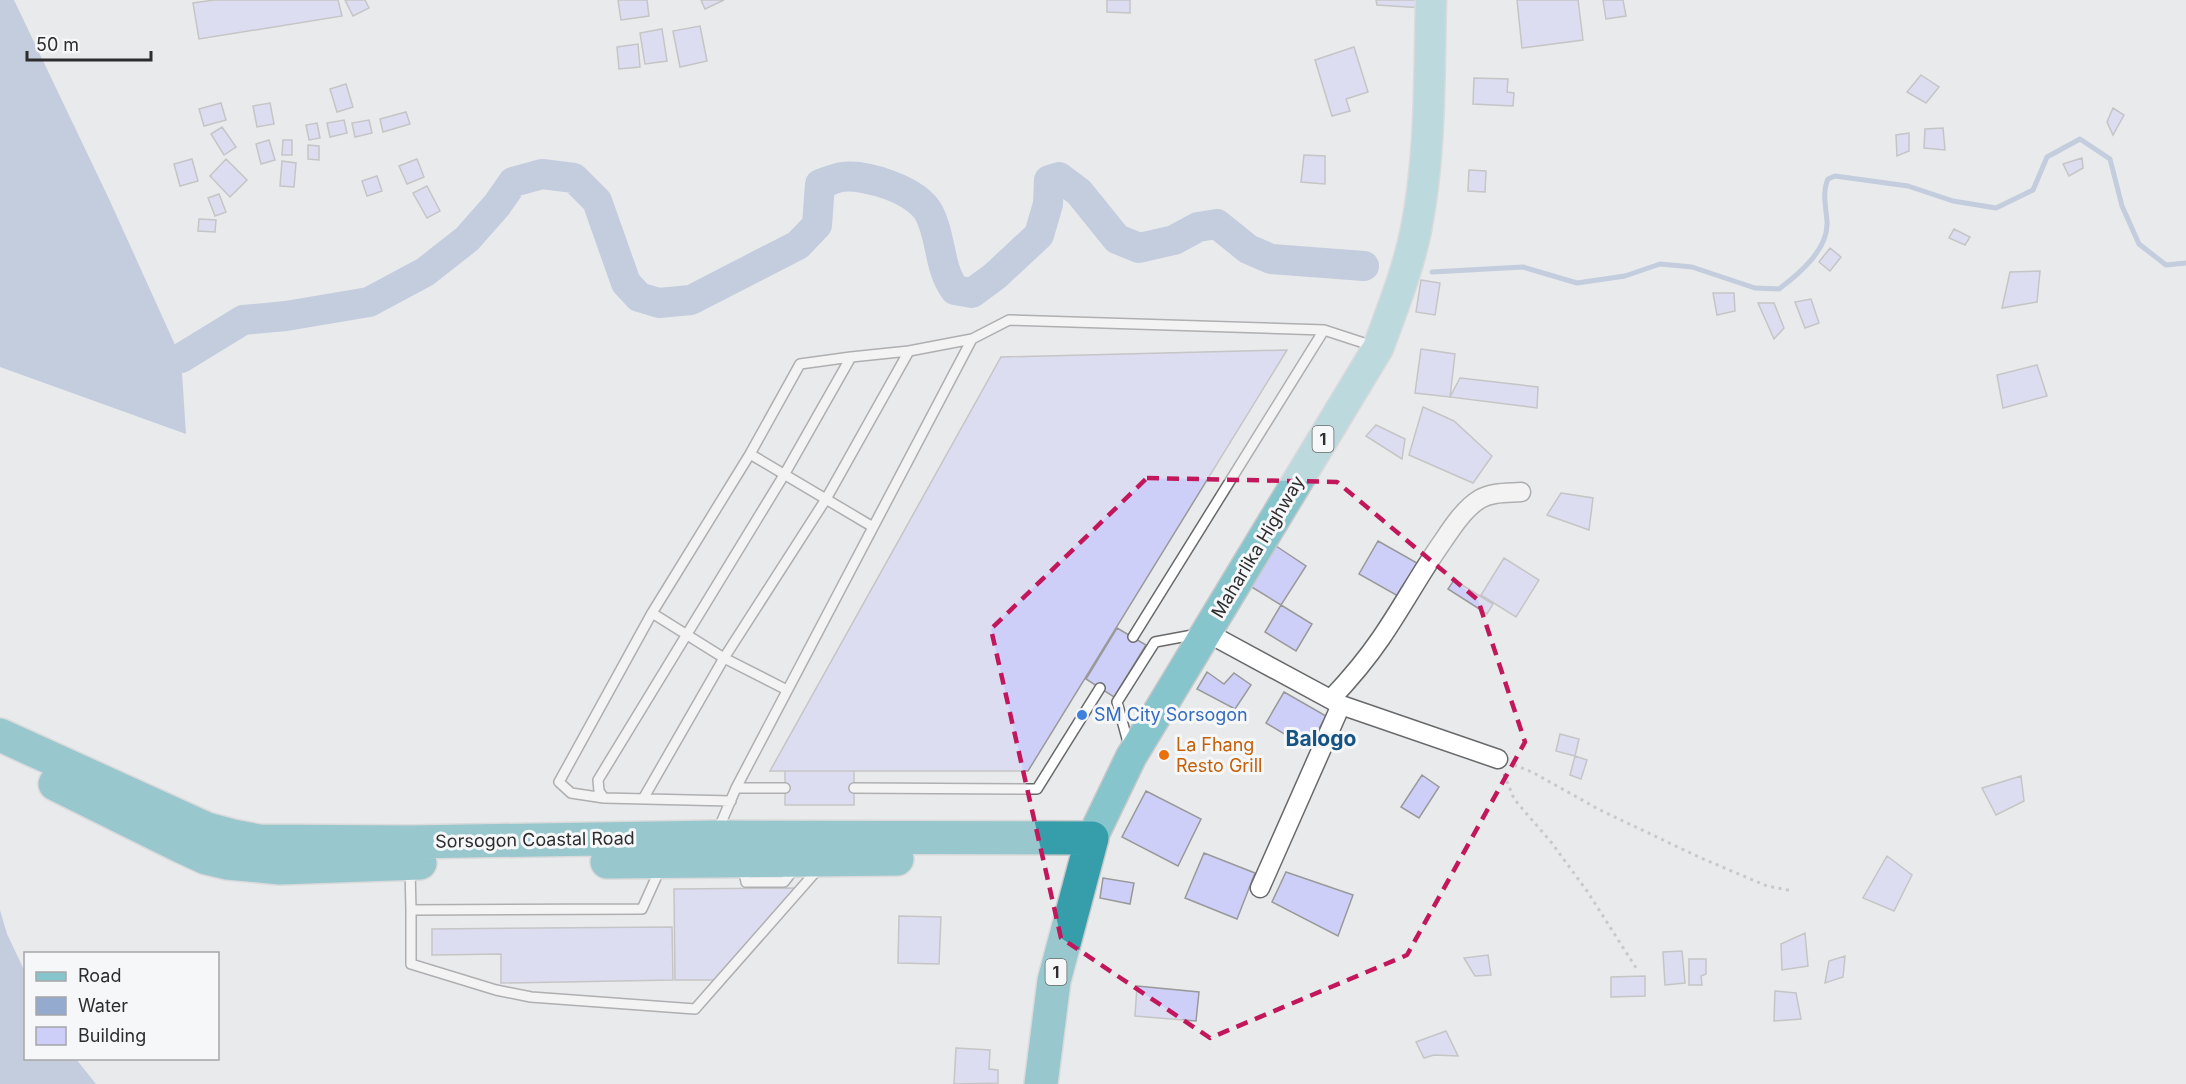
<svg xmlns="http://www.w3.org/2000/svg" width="2186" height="1084" font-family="Inter,sans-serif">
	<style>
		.water { fill: #95aacf }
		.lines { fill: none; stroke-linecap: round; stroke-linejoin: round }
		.stream { stroke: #95aacf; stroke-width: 5 }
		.river { stroke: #95aacf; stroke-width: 30 }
		.building { fill: #cecff9; stroke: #99999a; stroke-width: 1.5 }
		.lane-casing { stroke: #68696a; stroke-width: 12 }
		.street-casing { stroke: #68696a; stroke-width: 21 }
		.primary-casing { stroke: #c8c8c9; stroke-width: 33 }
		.highway-casing { stroke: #c8c8c9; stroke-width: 36 }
		.path { stroke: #a2a3a4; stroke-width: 3; stroke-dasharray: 3 4.5; stroke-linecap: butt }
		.lane { stroke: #fff; stroke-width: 9 }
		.street { stroke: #fff; stroke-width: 18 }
		.primary { stroke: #86c5cc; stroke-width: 30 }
		.highway { stroke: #359eaa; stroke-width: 33 }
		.marked { fill: none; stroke: #c2185b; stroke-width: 4.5; stroke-dasharray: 12 8; stroke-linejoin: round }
		.shop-dot { fill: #3f7fe0; stroke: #f6f7f9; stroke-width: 2 }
		.food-dot { fill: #e8710a; stroke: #f6f7f9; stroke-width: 2 }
		.labels { text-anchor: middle; stroke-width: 6; stroke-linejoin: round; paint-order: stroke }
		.shield { fill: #f6f7f9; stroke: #696a6b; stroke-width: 1.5 }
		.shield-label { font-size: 16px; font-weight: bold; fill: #2d2d2e }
		.street-label { font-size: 18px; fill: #2d2d2e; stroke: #f6f7f9 }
		.shop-label { font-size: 18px; fill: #366cbe; stroke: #f6f7f9; text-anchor: start }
		.food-label { font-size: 18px; fill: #c56008; stroke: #f6f7f9; text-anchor: start }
		.quarter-label { font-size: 21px; font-weight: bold; fill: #145383; stroke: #f6f7f9 }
	</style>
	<rect width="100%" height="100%" fill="#e9eaeb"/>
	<!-- water -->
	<path class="water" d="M0 0H14L109 199 181 358 186 434 0 367Z
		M0 910 7 934 25 972 26 1058 76 1059 96 1084H0Z"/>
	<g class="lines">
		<!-- stream -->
		<path class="stream" d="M1432 272 1523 267 1577 283 1625 276 1660 264 1692 267 1755 288 1779 289C1799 274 1829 249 1827 221 1826 208 1822 192 1828 179L1835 176 1908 186 1953 201 1996 208 2033 190 2047 157 2080 139 2110 159 2122 206 2139 244 2166 265 2186 263"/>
		<!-- river -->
		<path class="river" d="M181 358 243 320 286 316 369 302 425 272 467 239 497 205 513 182 542 174 574 178 597 201 626 283 639 297 659 303 691 300 798 245 817 225 820 184C827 182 835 178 842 177 866 174 917 190 929 213 942 237 938 267 955 290L972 293 995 276 1039 235 1048 204 1049 180 1059 177 1079 192 1117 239 1139 248 1174 240 1198 227 1217 224 1248 249 1271 259 1364 266"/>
	</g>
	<!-- building -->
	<path class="building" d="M214 0H338L342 16 199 39 193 3Z
		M345 0H365L369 8 353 16Z
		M618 0H647L649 16 621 20Z
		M701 0H724L705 9Z
		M1107 0H1130V13L1107 12Z
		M1376 0H1424L1423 8 1377 5Z
		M1517 0H1578L1583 40 1522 48Z
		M1603 0H1623L1626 16 1606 19Z
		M700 26 707 61 680 67 673 31Z
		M662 29 667 61 645 64 640 33Z
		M638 44 640 67 619 69 617 47Z
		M1354 47 1368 92 1346 99 1350 111 1332 116 1315 60Z
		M1921 75 1939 87 1926 103 1907 92Z
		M1474 78 1508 79 1507 92 1514 93 1513 106 1473 104Z
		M346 84 353 107 337 112 330 89Z
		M221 103 226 120 204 126 199 109Z
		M270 103 274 124 257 127 253 106Z
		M2113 108 2124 115 2113 135 2107 122Z
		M406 112 410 124 383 132 380 119Z
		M344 120 347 133 330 137 327 123Z
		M369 120 372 133 355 137 352 123Z
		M317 123 320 138 309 140 306 125Z
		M222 127 236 147 224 155 211 134Z
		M1943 128 1945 150 1924 148 1925 129Z
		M1909 133V151L1897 156 1896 135Z
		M269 140 275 160 261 164 256 144Z
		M283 140H292V155H282Z
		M308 145 319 146V160L308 159Z
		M1304 155 1325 156V184L1301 182Z
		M2082 158 2083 168 2069 176 2063 164Z
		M192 159 198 181 180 186 174 164Z
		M226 159 247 180 230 197 210 176Z
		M417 159 424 177 407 184 399 166Z
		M282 161 296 163 294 187 280 186Z
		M1469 170 1486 171 1485 192 1468 191Z
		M377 176 382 191 367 196 362 181Z
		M427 186 440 211 427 218 413 193Z
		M219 194 226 212 215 216 208 198Z
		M199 219 216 220 215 232 198 231Z
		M1954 229 1970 237 1965 245 1949 238Z
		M1830 248 1841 257 1830 271 1819 262Z
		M2040 271 2037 302 2002 308 2010 272Z
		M1421 280 1440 283 1435 315 1416 312Z
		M1713 293H1734L1735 311 1717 315Z
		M1811 299 1819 323 1805 328 1795 302Z
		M1758 303H1774L1784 328 1774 339Z
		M1421 349 1455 354 1450 397 1415 393Z
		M1287 350 1028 771H770L1001 357Z
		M2037 365 2047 396 2003 408 1997 375Z
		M1460 378 1538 387 1537 408 1450 397Z
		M1423 407 1454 421 1492 456 1473 483 1409 455Z
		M1376 425 1405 439 1402 459 1366 436Z
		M1561 493 1593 498 1589 530 1547 515Z
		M1378 541 1417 563 1398 596 1359 574Z
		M1276 546 1306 566 1281 605 1250 586Z
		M1504 558 1539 580 1516 617 1481 595Z
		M1454 580 1493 604 1487 614 1448 589Z
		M1281 605 1312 624 1296 651 1265 632Z
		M1117 628 1146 645 1114 697 1086 679Z
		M1207 672 1224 684 1234 673 1251 685 1235 709 1197 689Z
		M1284 692 1326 716 1308 748 1266 723Z
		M1560 734 1579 739 1575 756 1556 751Z
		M1575 756 1587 760 1581 779 1570 775Z
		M785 771H854V805H785Z
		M1422 775 1439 787 1419 818 1401 807Z
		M2021 776 2024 801 1996 815 1982 788Z
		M1146 791 1201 819 1178 866 1122 837Z
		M1204 853 1255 873 1237 919 1185 898Z
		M1887 856 1912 875 1894 911 1863 898Z
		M1286 872 1353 895 1338 936 1272 902Z
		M1103 878 1134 883 1130 904 1100 898Z
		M795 888 716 980H675L674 889Z
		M899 916 941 917 939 964 898 963Z
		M672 927 673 980 501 983V954L432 955V929Z
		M1805 933 1808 966 1782 970 1781 944Z
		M1682 951 1685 983 1665 985 1663 952Z
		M1488 955 1491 975 1475 976 1464 958Z
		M1845 956 1843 977 1825 983 1829 961Z
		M1689 959H1706V974L1701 976 1702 985H1689Z
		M1645 976V996L1611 997V977Z
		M1137 986 1199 992 1196 1021 1135 1016Z
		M1775 991 1796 993 1801 1019 1774 1021Z
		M1446 1031 1458 1056 1434 1055 1424 1058 1416 1042Z
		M956 1048 990 1050 989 1069 998 1070V1083L954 1084Z"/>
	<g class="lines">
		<!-- lane casing -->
		<g class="lane-casing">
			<path id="lane" d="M750 454 873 527
				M652 613 724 658 787 690
				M1133 637 1324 330
				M1129 746 1117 702 1155 642 1198 634
				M736 788H785
				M854 788 1037 789 1100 688
				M604 798 571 793 559 782 652 613 750 454 800 364 851 357
				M643 799 724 658 826 499 909 351
				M731 801 604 798 599 791 598 780 784 475 851 357 909 351 972 339
				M718 830 736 788 972 339 1009 320 1324 330 1373 346
				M743 867 746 882H784L794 869
				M410 869 411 910 642 909 660 869
				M411 910V964L496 990 531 997 695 1009 819 868"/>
		</g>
		<!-- street casing -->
		<g class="street-casing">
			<path id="street" d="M1206 632 1341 705 1498 759
				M1331 699C1349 680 1366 660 1381 638 1403 606 1421 572 1443 541 1453 526 1465 508 1480 499 1492 492 1507 493 1521 492
				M1260 888 1341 705"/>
		</g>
		<!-- primary casing -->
		<g class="primary-casing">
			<path id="primary" d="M1092 838 1131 757 1378 348C1392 310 1408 270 1416 230 1431 154 1429 77 1431 0"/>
		</g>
		<!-- highway casing -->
		<g class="highway-casing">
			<path id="highway" d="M0 735 207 829 233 836 259 841 410 842 715 837 1092 838 1054 981 1041 1084
				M55 784 180 846 206 858 227 863 280 868 420 863
				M607 862 897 859"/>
		</g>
		<!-- path -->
		<path class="path" d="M1514 765 1532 772 1600 810 1701 858 1767 886 1793 891
			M1504 774 1514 799 1551 842 1587 891 1638 971"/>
		<!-- lane -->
		<use href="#lane" class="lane"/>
		<!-- street -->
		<use href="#street" class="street"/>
		<!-- primary -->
		<use href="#primary" class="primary"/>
		<!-- highway -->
		<use href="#highway" class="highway"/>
	</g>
	<!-- marked area -->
	<path d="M0 0H2186V1084H0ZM1147 478 1337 482 1478 600 1525 742 1407 955 1210 1038 1061 938 991 629Z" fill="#e9eaeb" fill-opacity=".55" fill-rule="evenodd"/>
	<path class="marked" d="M1147 478 1337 482 1478 600 1525 742 1407 955 1210 1038 1061 938 991 629Z"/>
	<!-- markers -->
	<circle class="shop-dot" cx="1082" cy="715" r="6"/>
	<circle class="food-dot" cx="1164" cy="755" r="6"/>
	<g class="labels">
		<!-- shield labels -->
		<g class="shield">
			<rect x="1312.5" y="426" width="21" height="26" rx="4.5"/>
			<rect x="1045.5" y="959" width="21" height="26" rx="4.5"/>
		</g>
		<g class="shield-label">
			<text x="1323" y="445">1</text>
			<text x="1056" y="978">1</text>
		</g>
		<!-- street labels -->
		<g class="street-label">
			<text transform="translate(1258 547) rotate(-59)" y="6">Maharlika Highway</text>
			<text transform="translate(535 840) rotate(-1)" y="6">Sorsogon Coastal Road</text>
		</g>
		<!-- shop labels -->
		<g class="shop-label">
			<text x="1094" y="721">SM City Sorsogon</text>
		</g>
		<!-- food labels -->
		<g class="food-label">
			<text x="1176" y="751">La Fhang<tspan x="1176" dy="21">Resto Grill</tspan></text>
		</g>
		<!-- quarter labels -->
		<g class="quarter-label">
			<text x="1321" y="746">Balogo</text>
		</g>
	</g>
	<!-- legend -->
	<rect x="24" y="952" width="195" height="108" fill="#f6f7f9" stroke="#a6a6a8" stroke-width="1.5"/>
	<rect x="36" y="972" width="30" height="9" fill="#86c5cc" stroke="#a6a6a8" stroke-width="1.5"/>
	<text x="78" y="982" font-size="18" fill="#2d2d2e">Road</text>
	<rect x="36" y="997" width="30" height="18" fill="#95aacf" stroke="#a6a6a8" stroke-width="1.5"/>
	<text x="78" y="1012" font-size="18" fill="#2d2d2e">Water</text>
	<rect x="36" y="1027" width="30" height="18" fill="#cecff9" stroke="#a6a6a8" stroke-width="1.5"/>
	<text x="78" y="1042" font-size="18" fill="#2d2d2e">Building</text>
	<!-- scale -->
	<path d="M27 51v9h124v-9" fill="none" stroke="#2d2d2e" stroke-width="3"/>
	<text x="36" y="51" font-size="18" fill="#2d2d2e" stroke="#f6f7f9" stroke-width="4.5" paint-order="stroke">50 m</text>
</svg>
